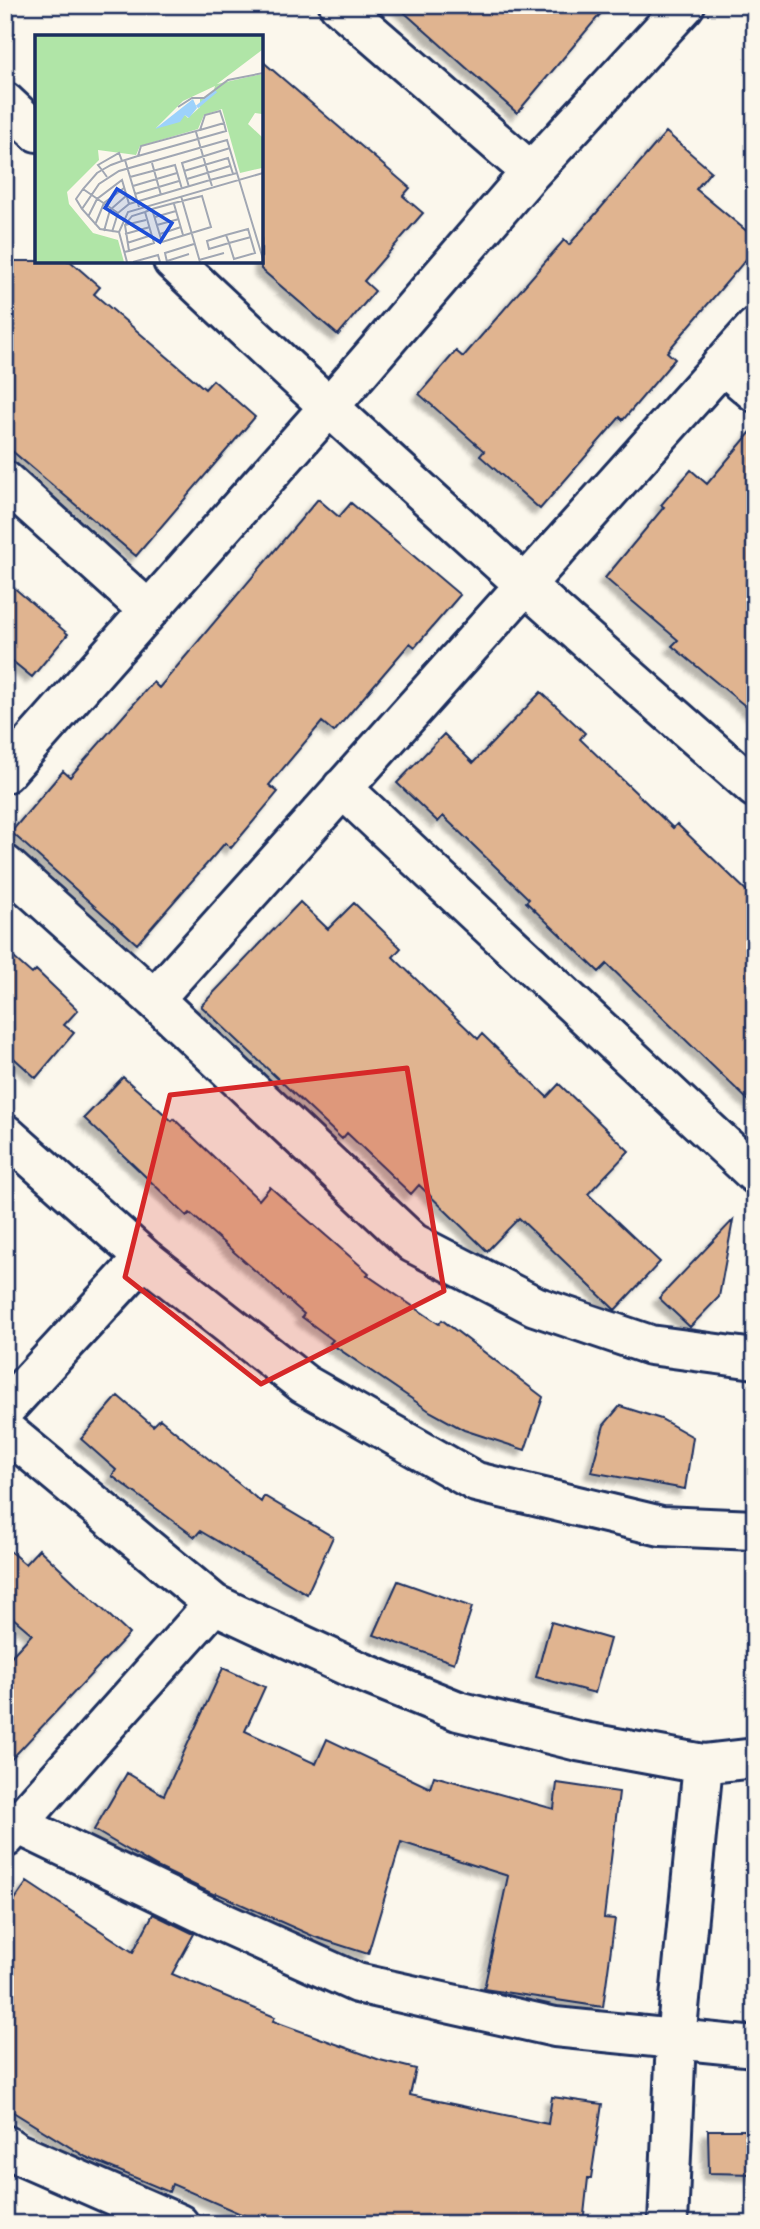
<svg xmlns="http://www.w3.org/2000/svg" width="760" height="2229" font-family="'Gochi Hand',sans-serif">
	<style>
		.building { fill: #e0b490; stroke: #1b2f5e; stroke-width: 2; filter: url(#shadow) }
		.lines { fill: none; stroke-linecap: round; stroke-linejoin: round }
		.minor-casing { stroke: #1b2f5e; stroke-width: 44 }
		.minor { stroke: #fbf7ec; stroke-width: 38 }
		.marked { fill: #d62828; fill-opacity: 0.2; stroke: #d62828; stroke-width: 5; stroke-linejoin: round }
		.inset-river { fill: none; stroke: #9dd2fb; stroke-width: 3.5 }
		.inset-road { fill: none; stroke: #a1a7b3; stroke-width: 2 }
		.view { fill: #1d4ed8; fill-opacity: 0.15; stroke: #1d4ed8; stroke-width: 3.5 }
		.inset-edge { fill: none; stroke: #1b2f5e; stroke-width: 3.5 }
	</style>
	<defs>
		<filter id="shadow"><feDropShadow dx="-6" dy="6" stdDeviation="2" flood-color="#0004"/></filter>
	</defs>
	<rect width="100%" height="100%" fill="#fbf7ec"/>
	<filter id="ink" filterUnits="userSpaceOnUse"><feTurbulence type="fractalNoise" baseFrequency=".0143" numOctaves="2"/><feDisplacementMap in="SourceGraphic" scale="14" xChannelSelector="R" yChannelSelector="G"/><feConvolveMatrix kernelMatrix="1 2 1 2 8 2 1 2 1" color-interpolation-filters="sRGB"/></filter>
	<g filter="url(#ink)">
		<!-- building -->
		<path class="building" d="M396 5H608L517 113Z
			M261 60 410 188 403 196 423 213 364 281 375 291 338 335 261 269Z
			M666 132 711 171 696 189 755 238V249L667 352 675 359 623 420 620 417 540 509 480 456 484 451 419 394 456 351 463 357 564 240 569 245Z
			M5 261H70L100 287 94 294 205 389 213 380 255 417 136 556 5 445Z
			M755 427V714L672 646 678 640 605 578 664 507 661 505 691 470 707 484Z
			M318 499 339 517 351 503 460 595 415 647 410 643 334 732 322 722 269 785 278 792 231 848 225 843 137 944 11 832 63 771 70 777 153 682 159 688Z
			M5 580 68 634 32 677 5 655Z
			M541 692 585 733 580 739 673 828 677 824 755 899V1107L607 964 599 972 526 902 529 899 443 816 438 822 397 783 444 734 473 763Z
			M300 902 328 929 354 903 401 948 393 957 478 1039 482 1034 547 1097 559 1084 629 1151 588 1194 660 1262 615 1310 519 1218 487 1251 419 1185 411 1194 347 1133 342 1139 201 1006Z
			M5 950 32 974 36 970 78 1010 64 1025 74 1033 36 1078 5 1050Z
			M123 1077 172 1121 174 1119 259 1200 270 1187 369 1273 367 1275 439 1324 442 1320 543 1397 525 1450 464 1430 431 1412 330 1343 333 1340 302 1317 304 1314 190 1213 187 1216 84 1118Z
			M733 1220 719 1297 690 1327 659 1298Z
			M118 1396 153 1426 160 1419 261 1502 264 1496 333 1537 307 1594 200 1531 195 1537 112 1476 116 1470 81 1439Z
			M620 1406 661 1419 693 1437 685 1489 591 1472 604 1425Z
			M5 1547 25 1564 39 1549 129 1634 5 1766V1663L32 1634 5 1611Z
			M398 1581 472 1607 454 1663 374 1635Z
			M551 1622 610 1639 595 1693 536 1677Z
			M223 1668 265 1687 245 1731 316 1764 327 1739 430 1788 434 1776 554 1809 557 1783 619 1792 604 1918 615 1919 603 2007 484 1989 508 1876 401 1842 368 1954 315 1937 216 1893 215 1895 157 1867 94 1830 127 1773 164 1795Z
			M27 1882 133 1952 153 1914 194 1934 172 1974 275 2017 273 2021 380 2060 416 2069 410 2095 548 2124 552 2097 602 2104 591 2178H588L583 2224H264L172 2184 169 2192 86 2157 5 2107V1914Z
			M708 2130H755V2174L709 2173Z"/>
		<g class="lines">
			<!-- minor casing -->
			<g class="minor-casing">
				<path id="minor" d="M339 5 531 172
					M5 102 37 132
					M173 261C363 441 558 616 755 788
					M755 328 154 999 413 1243 535 1306 650 1345 755 1359
					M722 364 755 392
					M5 481 148 610
					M5 773 328 408 531 172 685 5
					M342 788 755 1174
					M5 865 154 999
					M5 1134 144 1258 304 1384 476 1482 661 1526 755 1530
					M5 1409 144 1258
					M5 1430 214 1604 354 1669 458 1711 578 1741 703 1764 755 1758
					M17 1824 206 1915 357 1983 555 2027 755 2047
					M5 1838 214 1604
					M5 2145 17 2153 179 2224
					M668 2224 676 2039 703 1764"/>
			</g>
			<!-- minor -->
			<use href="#minor" class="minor"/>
		</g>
	</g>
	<!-- marked area -->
	<path class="marked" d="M407 1068 444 1291 261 1384 125 1277 170 1095Z"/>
	<!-- overview -->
	<g transform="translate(35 35)">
		<rect width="228" height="228" fill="#fbf7ec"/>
		<path d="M0 0H227V15L182 49 227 39V79L220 78 213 89 227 102V133L205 138 187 74 169 80 163 94 105 111 101 120 63 115 64 125 32 157 34 169 58 198 83 205 89 227H0ZM180 51 178 58 165 64V72L153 83 150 80 121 93 148 66Z" fill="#b0e5a7" fill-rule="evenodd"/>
		<path d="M158 64 162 73 154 83 150 80 145 87 120 94Z" fill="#9dd2fb"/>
		<path class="inset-river" d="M162 72 181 56"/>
		<path class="inset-road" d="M143 72 157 63H169L193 45 228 38M161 97 175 145 202 138M103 121 191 96 189 88M90 125 104 172M87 126 103 121 106 111 165 95 170 80 185 76 189 88 165 95M117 128 126 160M149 136 193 123 198 139M95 142 140 130 147 154M152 144 195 131M98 151 142 138M154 152 147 128 195 113M48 154 83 178M100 159 144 146M146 161 165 227M139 169 148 200M47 174 41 164 48 154 62 138 67 135 76 130 87 126 84 118 63 130 67 135 72 142M110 177 117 174 139 168 167 161 176 192 127 207 117 174M53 182 62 164 87 145 94 169M120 182 141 176M60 190 69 168 89 153M90 190 111 185M122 190 144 184M69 196 75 175 91 161M77 197 83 178 94 169 175 145 177 151M84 197 65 194 47 174 64 149 84 136 192 105 228 224M90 199 115 192M125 199 146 192M191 200 194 208 199 224 220 218 213 194 191 200 172 206 174 214 194 208 216 202M92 208 117 200M89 217 94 216 119 208 110 177 97 181 90 190 94 216M164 225 189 218M132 226 154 219M92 227 84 197 93 177 228 138M98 227 123 220 125 227M132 227 130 218 159 209"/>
		<path class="view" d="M82 154 137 188 125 207 70 173Z"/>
		<rect width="228" height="228" class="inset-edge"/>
	</g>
	<!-- margin -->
	<rect width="760" height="2229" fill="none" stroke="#fbf7ec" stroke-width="28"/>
	<rect x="14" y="14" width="732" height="2201" fill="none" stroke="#1b2f5e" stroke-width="2.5" filter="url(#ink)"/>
</svg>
